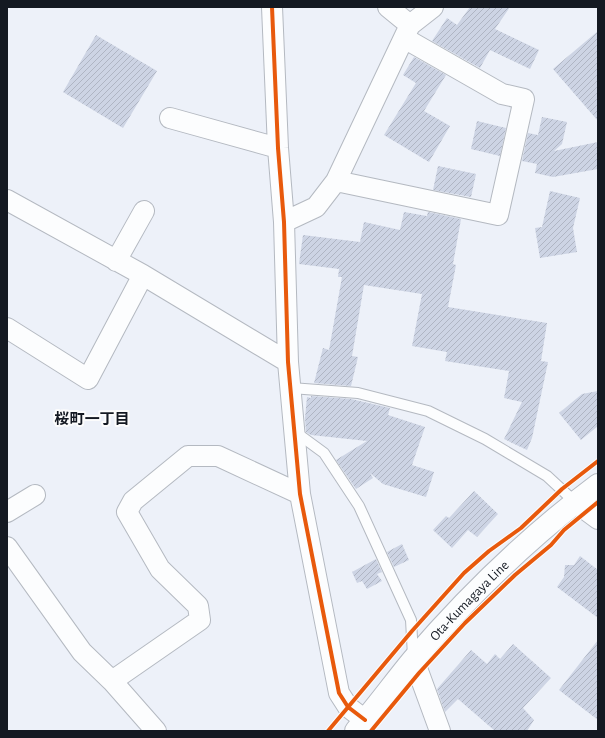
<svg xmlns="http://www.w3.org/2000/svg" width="605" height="738" font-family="'Alegreya Sans','Noto Sans JP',sans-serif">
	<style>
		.building { fill: url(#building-hatch) }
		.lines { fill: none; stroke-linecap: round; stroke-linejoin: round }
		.lane-casing { stroke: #b4b9c1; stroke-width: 12 }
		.street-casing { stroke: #b4b9c1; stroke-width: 22 }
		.secondary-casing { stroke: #b4b9c1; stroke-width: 24 }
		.lane { stroke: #fcfdfe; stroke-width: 10 }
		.street { stroke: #fcfdfe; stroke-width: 20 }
		.secondary { stroke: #fcfdfe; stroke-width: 22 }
		.cycleway-casing { stroke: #fcfcfc; stroke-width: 6 }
		.cycleway { stroke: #e8590c; stroke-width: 4 }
		.labels { text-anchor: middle; stroke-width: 4; stroke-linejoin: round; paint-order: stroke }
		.street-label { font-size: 14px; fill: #141922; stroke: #fcfcfc }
		.neighbourhood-label { font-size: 15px; font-weight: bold; fill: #141922; stroke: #fcfcfc }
	</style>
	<defs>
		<pattern id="building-hatch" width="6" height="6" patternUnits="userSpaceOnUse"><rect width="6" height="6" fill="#cdd4e4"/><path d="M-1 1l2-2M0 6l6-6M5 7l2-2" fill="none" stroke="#afb5c3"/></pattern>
	</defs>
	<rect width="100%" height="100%" fill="#edf1f9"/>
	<!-- building -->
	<path class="building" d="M470 7H510L495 29 539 50 530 69 490 50 480 68 432 41 447 18 457 25Z
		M598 31V121L553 69Z
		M96 35 157 71 123 128 63 92Z
		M414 57 446 75 424 111 450 126 429 162 384 135 416 83 403 75Z
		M542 117 567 122 562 144 554 151 598 142V169L553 177 535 173 537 164 522 161 528 133 538 135Z
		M477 121 506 128 500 156 471 149Z
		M438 166 476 174 471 197 433 190Z
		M550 191 580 198 573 228 577 252 540 258 535 228 542 227Z
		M404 212 427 216 428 212 461 219 453 264 456 265 448 307 547 323 541 361 548 362 532 438 527 450 504 439 522 402 504 398 509 371 445 361 447 352 412 346 422 294 364 285 352 356 358 357 351 386 314 383 323 348 329 350 342 277H338L339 269 299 264 303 235 360 242 364 222 400 230Z
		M598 391V426L581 440 559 413 582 394Z
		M311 396 351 399 390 408 388 415 425 427 412 465 434 472 426 497 383 484 370 473 373 478 356 489 336 460 367 441 311 435 306 432 305 418 307 397 311 398Z
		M474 491 498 514 477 537 468 530 452 548 433 530 446 516 449 518Z
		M402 544 409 560 394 567 387 552Z
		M580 556 598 570V618L557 587 564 577 565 565H574Z
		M376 559 382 572 377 574 382 581 367 589 362 581 357 583 352 572Z
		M598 640V720L559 690Z
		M513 644 551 678 523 708 534 720 527 731H495L458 699 445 712 437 689 471 650 487 664 495 654 500 659Z"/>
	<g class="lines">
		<!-- lane casing -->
		<g class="lane-casing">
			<path id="lane" d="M291 388 358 393 428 411 485 439 547 476 575 502
				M294 431 324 453 359 506 411 620 413 656"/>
		</g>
		<!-- street casing -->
		<g class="street-casing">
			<path id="street" d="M272 7 278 148 284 222 288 362 300 494 339 693 348 707 365 720
				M388 7 410 25
				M170 118 278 148
				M336 181 498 215 524 99 502 94 404 38
				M7 200 143 275 288 362
				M284 222 316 207 336 181 410 25 433 7
				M116 261 144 211
				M7 328 88 379 143 275
				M575 502 598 519
				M7 512 35 495
				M7 547 82 652 112 681 156 731
				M414 660 440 731
				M112 681 200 620 198 606 160 569 127 512 133 501 188 456H218L300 494"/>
		</g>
		<!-- secondary casing -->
		<g class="secondary-casing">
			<g id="secondary">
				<path id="s1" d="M356 731C376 708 394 683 413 660 468 596 531 535 598 485"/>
			</g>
		</g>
		<!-- lane -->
		<use href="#lane" class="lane"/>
		<!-- street -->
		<use href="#street" class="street"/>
		<!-- secondary -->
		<use href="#secondary" class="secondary"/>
		<!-- cycleway casing -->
		<g class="cycleway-casing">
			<path id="cycleway" d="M272 7 278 148 284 222 288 362 300 494 339 693 348 707 365 720
				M328 731 412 631 464 573 489 551 521 528 562 489 598 461
				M371 731 419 673 465 623 515 575 551 545 564 530 598 502"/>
		</g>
		<!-- cycleway -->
		<use href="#cycleway" class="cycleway"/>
	</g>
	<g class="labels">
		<!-- street labels -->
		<g class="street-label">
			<text dy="5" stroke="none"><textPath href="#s1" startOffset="173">Ota-Kumagaya Line</textPath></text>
		</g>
		<!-- neighbourhood labels -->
		<g class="neighbourhood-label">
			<text x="92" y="424">桜町一丁目</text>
		</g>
	</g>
	<!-- border -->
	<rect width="605" height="738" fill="none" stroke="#141922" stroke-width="16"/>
</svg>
